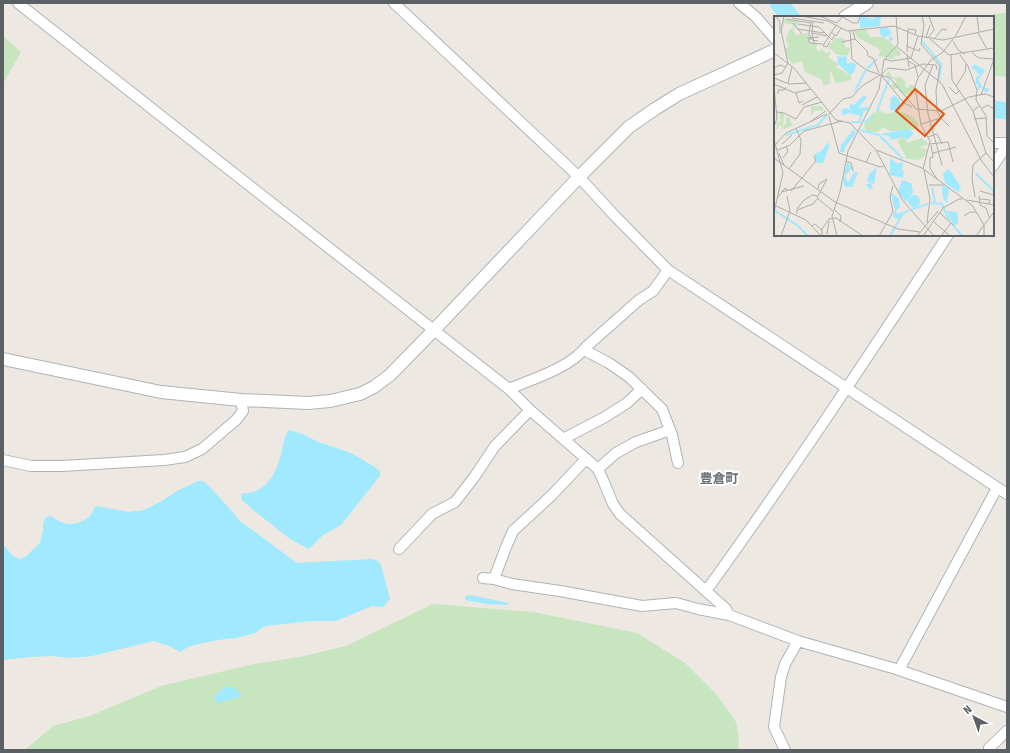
<svg xmlns="http://www.w3.org/2000/svg" width="1010" height="753" font-family="'Fira Sans Condensed','Noto Sans JP',sans-serif">
	<style>
		.green { fill: #c7e5be }
		.water { fill: #a1e9fe }
		.lines { fill: none; stroke-linecap: round; stroke-linejoin: round }
		.river { stroke: #a1e9fe; stroke-width: 17 }
		.minor-casing { stroke: #b0b4b7; stroke-width: 12 }
		.tertiary-casing { stroke: #b0b4b7; stroke-width: 14 }
		.minor { stroke: #fff; stroke-width: 10 }
		.tertiary { stroke: #fff; stroke-width: 12 }
		.labels { text-anchor: middle; stroke-width: 4; stroke-linejoin: round; paint-order: stroke }
		.quarter-label { font-size: 13px; font-weight: bold; fill: #6b7275; stroke: #fff }
		.inset-river { fill: none; stroke: #a1e9fe; stroke-width: 2 }
		.inset-road { fill: none; stroke: #aeaeab; stroke-width: 1 }
		.view { fill: #e15910; fill-opacity: 0.15; stroke: #e15910; stroke-width: 2 }
		.inset-edge { fill: none; stroke: #5a6063; stroke-width: 2 }
	</style>
	<rect width="100%" height="100%" fill="#ede8e2"/>
	<!-- green -->
	<path class="green" d="M1002 13 1007 14V77L993 75V17H976L977 15 985 16Z
		M3 36 21 52 3 84Z
		M433 604 533 612 637 633 685 663 717 695 736 722 739 738 738 750H25L53 726 90 716 161 686 254 664 300 657 346 646Z"/>
	<!-- water -->
	<path class="water" d="M289 430 303 434 316 441 351 453 375 467 380 471V476L341 525 323 535 309 549 290 539 252 509 242 500 241 494C246 493 252 493 256 491 272 484 279 465 282 450 284 442 284 436 289 430Z
		M198 481H203L208 485 229 508 240 521 297 563 372 559 378 561 381 565 390 599 383 607 372 606 336 621H311L265 626 255 633 236 638 218 640 199 644 188 647 180 652 169 646 154 641 92 656 71 658 51 656 31 657 3 660V544L12 555 19 559 25 557 40 543 43 530V523L46 517 51 516C63 526 76 527 89 517 92 514 93 509 96 506L129 512 144 510 160 502 177 491Z
		M470 595 504 602 508 603V605L487 604 465 600V598L466 596Z
		M226 686 235 688 242 696 218 703 214 699 215 695Z"/>
	<g class="lines">
		<!-- river -->
		<path class="river" d="M778 3 791 17
			M993 109 1007 111"/>
		<!-- minor casing -->
		<g class="minor-casing">
			<path id="minor" d="M18 3 184 134 208 153 509 389 530 410 598 469 603 480 613 504 620 514 726 609 729 615 798 641 896 669 1007 707
				M394 3 579 177 614 215 668 270 1007 494
				M739 3 756 17 775 39
				M993 143H1007
				M993 166 1007 145
				M584 350 609 363 629 377 662 409 672 435 678 463
				M509 389C535 378 570 368 587 346L639 300 653 291 668 270
				M563 439 605 417 627 403 642 389
				M3 460 31 466H62L164 460 185 457 202 449 236 420 243 411 241 400
				M598 469 616 453 636 442 670 430
				M399 549 432 514 455 502 475 476 495 446 530 410
				M483 578 494 579 512 584 560 591 642 606 676 603 698 609 729 615
				M494 579 506 547 513 531 552 495 586 459
				M706 591C790 475 869 355 948 235
				M899 670 997 488
				M785 750 774 727 781 677 785 664 798 641
				M989 750V748L1007 731"/>
		</g>
		<!-- tertiary casing -->
		<g class="tertiary-casing">
			<path id="tertiary" d="M845 17 867 3
				M3 359 161 392 241 400 308 403 330 401 360 394 374 387 390 375 433 331 579 177 629 127 655 109 679 94 775 50"/>
		</g>
		<!-- minor -->
		<use href="#minor" class="minor"/>
		<!-- tertiary -->
		<use href="#tertiary" class="tertiary"/>
	</g>
	<g class="labels">
		<!-- quarter labels -->
		<g class="quarter-label">
			<text x="719" y="483">豊倉町</text>
		</g>
	</g>
	<!-- overview -->
	<g transform="translate(774 16)">
		<rect width="220" height="220" fill="#ede8e2"/>
		<path d="M12 3 24 5 23 12 22 10 19 13 22 19 35 17 36 27 43 28 42 33 45 36 48 33 53 38 55 35 57 37 54 41 64 48 62 51 76 59 78 64 62 67 56 54V67L50 70 48 64 30 55 28 45 18 48 13 40 11 32 15 31 12 24 14 16 21 9 10 7 8 16 9 4ZM91 12 96 21H109L117 27 127 37 125 41 121 39 120 43 104 40 107 34 84 22 80 15ZM61 22H70L71 31 76 32 74 39H63L58 33H53ZM115 55 119 62 127 61 132 66 131 71 134 72 136 68 141 71 140 75 132 79 124 75 125 72 120 73 117 69 123 65 112 59ZM37 90H47L51 94 40 95 37 100ZM105 94 112 98 124 95 139 101 144 107V113L117 115 109 111 104 116H93L90 111 92 105 98 102 97 98ZM5 97H10L9 111 12 108V102L15 101 18 109 30 105 10 113 6 109 2 114 3 108 0 106H7ZM130 121 133 127 147 122 155 128 145 131 153 134 151 140 144 144 133 143 123 124Z" fill="#c7e5be"/>
		<path d="M86 0 101 3 99 0H107L106 10 86 12ZM113 11 118 17 115 19 120 23 115 26V19L110 22 106 18V12ZM72 37 73 48 78 46 82 49 80 56 76 59 64 48 63 40 69 41ZM200 48 211 54 204 64 209 71 216 73 211 77 209 70 204 74V68H202V61L206 59 196 50 199 51ZM89 80H92V83L84 92 94 91 95 94 90 95 88 100 76 97 68 99V93L74 92 76 95V88L80 89ZM121 80 126 84V88L122 94H116L117 81ZM80 113 82 117 71 131 70 136H66L67 129ZM134 113 140 117 133 124 130 121 115 124 117 121 106 118ZM53 127 56 128 49 147H43L40 138 48 135ZM116 142 124 148 129 146 128 154 125 156 130 154 129 162 116 159ZM73 146 78 152 71 160 74 167 80 156H84L78 171H71L69 165ZM103 151 100 168 97 167 99 173H95L92 168 97 167 93 165 95 158ZM175 153 187 171 184 176 171 167 169 157ZM128 164 137 167 139 176 132 186 124 176ZM168 170 175 172 173 188 169 182ZM117 177 125 182 126 192 122 194 123 198 129 196 125 203 119 201 121 194ZM134 185a6 6 0 1 1 12 0a6 6 0 1 1-12 0ZM173 195 183 196 184 208 179 209Z" fill="#a1e9fe"/>
		<path class="inset-river" d="M148 25 167 48 165 66M93 53 103 43M81 76 91 55M103 95 115 63M77 106H86L87 100M90 107 100 99M86 114 105 119 129 143M12 119 44 109 53 99M202 158 220 175M158 172 161 186M157 187 168 188 175 204M138 193 154 188M0 194 24 210 34 220M179 209 188 220M116 220 128 199 135 194"/>
		<path class="inset-road" d="M2 0 6 6V17M27 0 54 5 73 15 120 10 144 20 169 24 220 13M45 0 63 7 68 1M67 0 79 7H84L86 0M148 0 150 9 147 28 166 50 162 75 163 95 167 102M203 0 205 16M18 2 50 7M12 3 37 7M37 5 35 17 38 24 44 25M39 5 38 17 40 27M19 7 28 18M24 8 45 11M45 11 58 24 61 19M23 13 50 17M76 15 78 43 92 54 116 62 142 93 167 95 195 81 211 78 220 81M79 15 81 23 93 35 94 40 99 42 105 57M57 16 62 20 67 12M38 17 53 20M204 17 213 33M152 21 156 9M181 21 192 0M33 22 45 21M38 22 34 24 36 27 49 28M154 22 160 14 155 0M161 22 168 13 173 14M156 23 175 39 220 32M56 25 53 31 49 30 62 9M179 25 184 34 191 38M68 26 81 23M122 30 168 68 207 144 220 161M132 30 145 35 146 32M133 36 134 13 142 14 141 18M0 37 20 52 62 104 76 107 102 134 148 152 198 189 210 209M198 37 205 42 220 43M133 38 135 51M177 39 178 64 182 70 199 95 206 89M186 39 194 50 203 74 202 84 212 100 213 120 220 127M111 43 118 45 137 42 144 20M134 45 141 49 144 61M159 49 151 69 154 98 168 149M0 52 6 49 12 51M108 58 114 52 132 54 149 48 162 49 163 54M0 59 8 57 14 47 7 14 10 0M108 60 130 87 138 91M0 62 15 68 33 67M14 67 18 51M0 68 21 77 37 73M182 70 191 56 192 48M0 71 3 102 0 111M175 71 182 78 185 75M22 77 25 87 29 85M4 78V74H10L12 71M207 79 220 43M28 89 43 81M208 92 214 89 218 92 220 90M199 95 212 137 220 146M3 96 10 97 22 103 30 91 48 86M54 99 69 83 78 81 88 70 106 59M55 100 65 137 106 151 111 150M200 103 212 102M37 105 52 95M147 108 167 102 175 110M154 121 163 118 168 128M0 124 9 157 0 196M2 128 12 117 53 98M8 128 18 119M156 128 174 126 179 146M157 129 159 141 156 142V152L163 163M4 134 16 129 30 115 68 105M102 134 129 185 160 220M5 137 10 149M159 137 182 131M0 142 61 186 124 213 146 216M9 142 14 135 12 130M72 145 77 147 79 155M92 147 97 136M15 153 26 138 27 124 22 112M149 153 156 125 147 109 141 70 144 62 157 44 169 36 179 23M150 154 156 183 153 207M53 163 43 182 59 195M155 169H170M44 173 45 168 53 163M17 175 42 145 40 140M206 175 220 179M7 176 30 170M205 180 206 189 212 192 215 201M4 181 11 172 13 174M201 181 198 163 199 149 212 137M206 183 216 184 215 188M193 184 220 189M0 189 32 204 47 220M23 193 29 185 38 179 43 180M60 193 67 200 66 206M166 197 179 209M23 198V194L39 188 43 183M190 200 196 196H202M159 205 176 220M38 210 41 208 48 214M53 218 55 205M7 220 16 195 13 180M48 220V213L55 203 62 202 89 220M63 220 58 200 66 176 74 135 105 73 110 44 124 28 122 0M105 220 119 196 116 181 119 170M143 220 164 195M149 220 169 192 185 183H188M167 220 177 207M202 220 210 209M210 220V209L220 196"/>
		<path class="view" d="M141 73 170 98 151 120 122 95Z"/>
		<rect width="220" height="220" class="inset-edge"/>
	</g>
	<!-- border -->
	<rect width="1010" height="753" fill="none" stroke="#5a6063" stroke-width="8"/>
	<!-- north arrow -->
	<g transform="translate(974 717) rotate(319)" stroke="#ffffff" stroke-width="3" paint-order="stroke">
	<path d="M0-3L7 15L0 10L-7 15Z" fill="#5a6063"/>
	<text y="-6" font-size="11" font-weight="bold" text-anchor="middle" fill="#5a6063">N</text>
	</g>
</svg>
